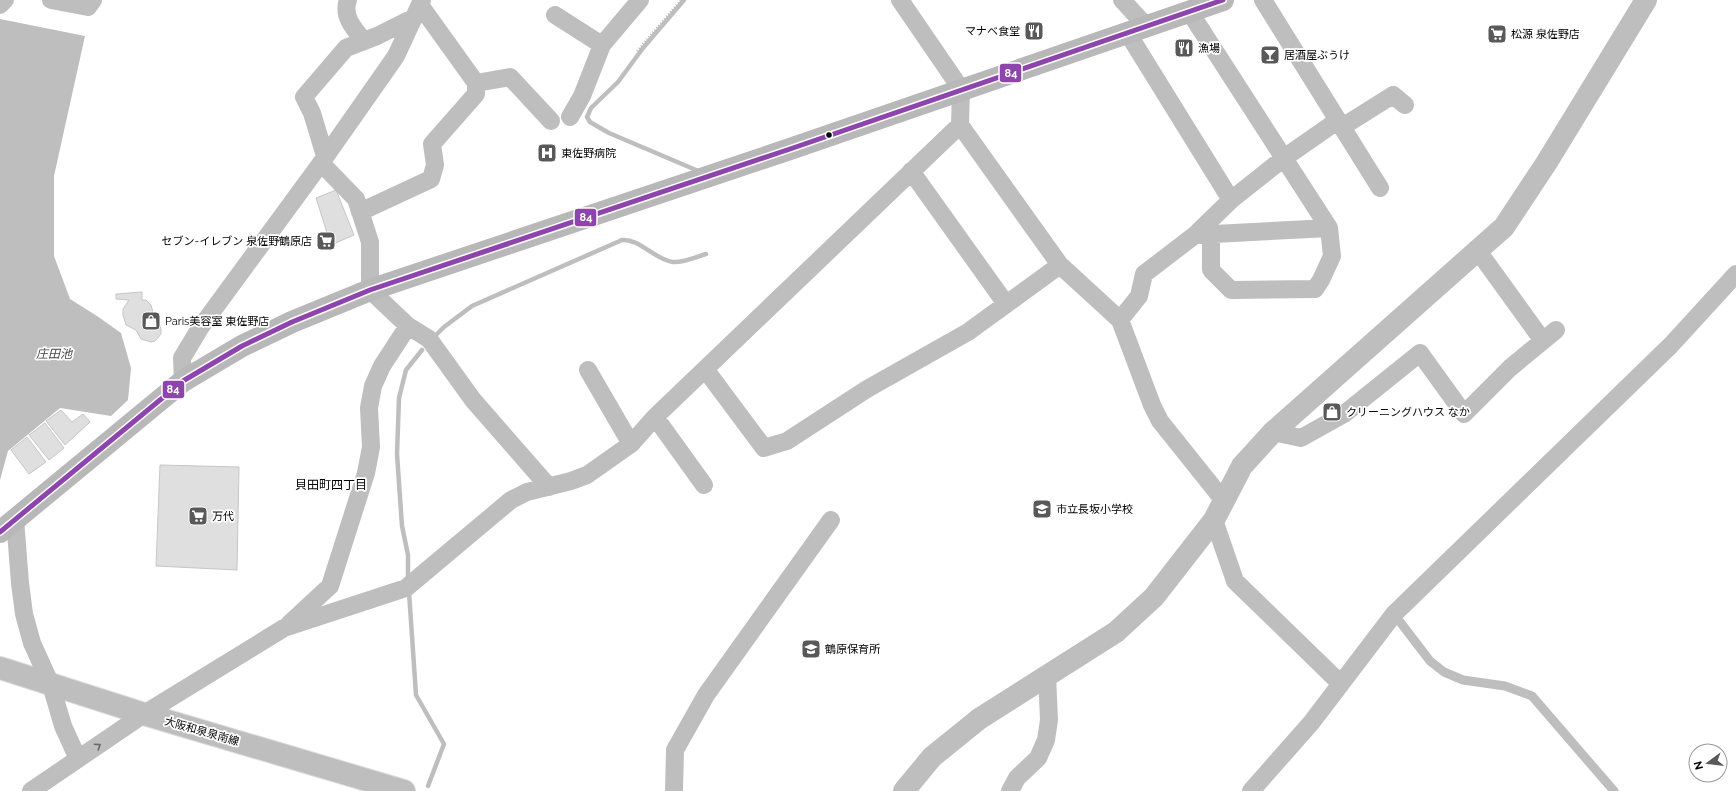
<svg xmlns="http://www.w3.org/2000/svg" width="1736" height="791" font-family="Raleway,'Noto Sans JP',sans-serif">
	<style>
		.water { fill: #bebebe }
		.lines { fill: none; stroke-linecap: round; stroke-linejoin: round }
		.stream { stroke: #bebebe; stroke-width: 4.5 }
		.building { fill: #dfdfdf; stroke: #c6c6c6 }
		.primary-casing { stroke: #dbdbdb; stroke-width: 24 }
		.path { stroke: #b9b9b9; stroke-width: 2.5; stroke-dasharray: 1 2; stroke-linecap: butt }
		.service { stroke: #bebebe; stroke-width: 9 }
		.minor { stroke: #bebebe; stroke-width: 18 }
		.tertiary { stroke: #bebebe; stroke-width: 22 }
		.secondary { stroke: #b8b8b8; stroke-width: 22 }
		.primary { stroke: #bebebe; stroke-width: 22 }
		.bus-1-casing { stroke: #fff; stroke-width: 8 }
		.bus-1 { stroke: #8e44ad; stroke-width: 5 }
		.oneway { stroke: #686868 }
		.bus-dot { fill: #000; stroke: #fff; stroke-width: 1.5 }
		.labels { text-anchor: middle; stroke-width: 3.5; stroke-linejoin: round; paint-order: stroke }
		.poi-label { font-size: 11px; fill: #000; stroke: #fff; text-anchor: start }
		.street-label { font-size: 11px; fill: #000; stroke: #fff }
		.water-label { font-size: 12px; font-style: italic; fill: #434343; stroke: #fff }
		.neighbourhood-label { font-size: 12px; fill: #000; stroke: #fff }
		.line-badge { stroke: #fff; stroke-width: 1.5 }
		.badge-label { font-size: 11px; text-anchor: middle; font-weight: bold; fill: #fff }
	</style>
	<rect width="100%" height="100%" fill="#fff"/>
	<!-- water -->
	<path class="water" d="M0 19 85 36 54 176V256L70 299 97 316 121 333 131 368 128 400 111 416 60 408 8 451 0 480Z"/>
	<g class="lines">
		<!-- stream -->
		<path class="stream" d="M684 0 643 48 618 82 591 108 587 117 590 122 609 133 696 170
			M436 335 444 327 472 306 622 240C639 238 655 260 673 262 683 263 696 257 706 254
			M408 581V555L402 526 397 454 399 398 406 370 422 350
			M409 592 416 695 444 744 428 786"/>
	</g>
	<!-- building -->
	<path class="building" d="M336 190 354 235 331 245 316 198Z
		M142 292V300H146L151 305 155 319 159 322 161 329V334L155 341 151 342 141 339 136 330 126 325 123 315V309L129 300 116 299V294Z
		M61 410 72 422 83 414 90 422 65 445 46 421Z
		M45 423 64 448 49 460 29 435Z
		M27 437 46 462 29 474 11 450Z
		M160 465 239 467 237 570 156 566Z"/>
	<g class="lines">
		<!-- primary casing -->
		<g class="primary-casing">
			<path id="primary" d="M0 668 144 714 404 791"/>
		</g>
		<!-- path -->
		<path class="path" d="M637 51 681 0"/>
		<!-- service -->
		<path class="service" d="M1394 614 1430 661 1444 672 1463 680 1505 686 1532 696 1614 791"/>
		<!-- minor -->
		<path class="minor" d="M51 0 88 7 93 0
			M348 0C342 16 354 29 364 41
			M1122 0 1146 26
			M1263 0 1380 188
			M0 5 5 0
			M1189 11 1329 228 1332 256 1321 280 1315 289 1231 290 1211 270V234
			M555 15 602 45 640 0
			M1127 32 1231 200
			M476 83 510 77 551 121
			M570 117 582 96 602 45
			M960 125 1060 265 1120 320 1152 405 1160 421 1224 501
			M1342 127 1393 95 1405 105
			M325 156 312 113 304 97 346 48 377 36 415 17
			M911 171 1006 304
			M360 212 431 179 435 165 432 144 476 94V83L420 5
			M1195 235 1231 200 1284 158 1337 121
			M1478 251 1543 341
			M1120 320 1139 296 1144 274 1195 235 1329 228
			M408 326 429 339 473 400 549 487
			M705 369 764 448 787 441 867 389 968 332 1060 265
			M588 370 631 444
			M183 381 182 358 200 328 321 163 396 56 422 0
			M655 417 704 485
			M1273 432 1301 438 1344 414 1420 353 1464 414 1510 368 1556 330
			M15 519 20 583 24 614 32 643 51 685 63 726 78 759
			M1214 520 1235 581 1341 684
			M289 624 330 586 366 473 371 447 369 408 373 386 382 366 408 326 370 290V242L356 199 321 163
			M31 791 144 714 284 628 406 588 511 500 527 492 571 481 587 475 631 444 655 417 960 125 961 89 900 0
			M674 791 675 750 706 695 831 520
			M1010 791 1017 778 1038 758 1046 740 1049 720 1047 675
			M1251 791 1311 723 1394 614 1671 345 1736 274"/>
		<!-- tertiary -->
		<path class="tertiary" d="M904 791 932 757 979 719 1116 632 1154 597 1214 520 1242 466 1273 432 1504 227 1547 162 1646 0"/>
		<!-- secondary -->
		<path class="secondary" d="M0 532 183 381 242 346 292 322 370 290 790 149 1223 0"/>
		<!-- primary -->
		<use href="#primary" class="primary"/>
		<!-- bus-1 casing -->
		<g class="bus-1-casing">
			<path id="bus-1" d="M0 532 183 381 242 346 292 322 370 290 790 149 1223 0"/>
		</g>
		<!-- bus-1 -->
		<use href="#bus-1" class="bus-1"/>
	</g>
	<!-- one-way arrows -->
	<defs><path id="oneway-chevron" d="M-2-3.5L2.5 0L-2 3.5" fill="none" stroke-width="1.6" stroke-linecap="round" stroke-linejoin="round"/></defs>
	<use class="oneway" href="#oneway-chevron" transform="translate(98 746) rotate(-34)"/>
	<!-- icons -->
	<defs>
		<g id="restaurant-square" transform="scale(1)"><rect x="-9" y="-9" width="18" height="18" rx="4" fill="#595959" stroke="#fff"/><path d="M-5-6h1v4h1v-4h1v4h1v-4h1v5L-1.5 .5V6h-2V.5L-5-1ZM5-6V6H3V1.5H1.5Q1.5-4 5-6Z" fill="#fff"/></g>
		<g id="supermarket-square" transform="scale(1)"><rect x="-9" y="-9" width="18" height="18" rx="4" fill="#595959" stroke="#fff"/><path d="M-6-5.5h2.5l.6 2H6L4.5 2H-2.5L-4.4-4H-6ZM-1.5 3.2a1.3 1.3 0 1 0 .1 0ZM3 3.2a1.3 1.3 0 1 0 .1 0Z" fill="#fff"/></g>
		<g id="bar-square" transform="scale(1)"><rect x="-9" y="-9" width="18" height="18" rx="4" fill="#595959" stroke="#fff"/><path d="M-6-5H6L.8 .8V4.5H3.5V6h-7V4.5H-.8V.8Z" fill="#fff"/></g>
		<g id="hospital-square" transform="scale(1)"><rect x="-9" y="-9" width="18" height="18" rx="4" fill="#595959" stroke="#fff"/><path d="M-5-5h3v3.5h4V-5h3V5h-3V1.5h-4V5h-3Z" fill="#fff"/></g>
		<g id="shop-square" transform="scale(1)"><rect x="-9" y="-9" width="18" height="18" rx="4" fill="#595959" stroke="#fff"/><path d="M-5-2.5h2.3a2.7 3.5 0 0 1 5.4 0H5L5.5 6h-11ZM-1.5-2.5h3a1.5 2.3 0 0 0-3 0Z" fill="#fff"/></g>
		<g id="school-square" transform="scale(1)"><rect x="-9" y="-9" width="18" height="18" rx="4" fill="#595959" stroke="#fff"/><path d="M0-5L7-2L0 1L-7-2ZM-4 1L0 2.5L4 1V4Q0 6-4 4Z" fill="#fff"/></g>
	</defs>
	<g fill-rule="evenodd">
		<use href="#restaurant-square" x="1034" y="31"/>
		<use href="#supermarket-square" x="1497" y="34"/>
		<use href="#restaurant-square" x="1184" y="48"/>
		<use href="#bar-square" x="1270" y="55"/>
		<use href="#hospital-square" x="547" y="153"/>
		<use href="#supermarket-square" x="326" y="241"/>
		<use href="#shop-square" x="151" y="321"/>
		<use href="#shop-square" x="1332" y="412"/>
		<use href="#school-square" x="1042" y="509"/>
		<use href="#supermarket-square" x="198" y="516"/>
		<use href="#school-square" x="811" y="649"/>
	</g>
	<!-- markers -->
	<circle class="bus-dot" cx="829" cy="135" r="3.5"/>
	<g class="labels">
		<!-- poi labels -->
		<g class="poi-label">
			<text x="1020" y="35" text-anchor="end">マナベ食堂</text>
			<text x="1511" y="38">松源 泉佐野店</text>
			<text x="1198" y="52">漁場</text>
			<text x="1284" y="59">居酒屋ぶうけ</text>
			<text x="561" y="157">東佐野病院</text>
			<text x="312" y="245" text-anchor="end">セブン-イレブン 泉佐野鶴原店</text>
			<text x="165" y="325">Paris美容室 東佐野店</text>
			<text x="1346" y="416">クリーニングハウス なか</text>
			<text x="1056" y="513">市立長坂小学校</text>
			<text x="212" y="520">万代</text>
			<text x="825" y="653">鶴原保育所</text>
		</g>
		<!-- street labels -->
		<g class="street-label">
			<text transform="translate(202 731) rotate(16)" y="4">大阪和泉泉南線</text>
		</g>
		<!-- water labels -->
		<g class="water-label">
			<text x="54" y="358">庄田池</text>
		</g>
		<!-- neighbourhood labels -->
		<g class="neighbourhood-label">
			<text x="331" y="489">貝田町四丁目</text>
		</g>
	</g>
	<g class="line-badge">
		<rect x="999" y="63" width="23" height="20" rx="4" fill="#8e44ad"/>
		<rect x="574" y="208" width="23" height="19" rx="4" fill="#8e44ad"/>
		<rect x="162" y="380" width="23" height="19" rx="4" fill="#8e44ad"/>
	</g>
	<g class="badge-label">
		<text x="1011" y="77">84</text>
		<text x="586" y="221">84</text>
		<text x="173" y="393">84</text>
	</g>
	<!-- north arrow -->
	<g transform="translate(1708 763) rotate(255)"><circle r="19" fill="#ffffff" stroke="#999999"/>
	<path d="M0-3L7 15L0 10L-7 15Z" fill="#595959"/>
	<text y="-6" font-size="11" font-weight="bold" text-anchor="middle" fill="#000000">N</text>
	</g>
</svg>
